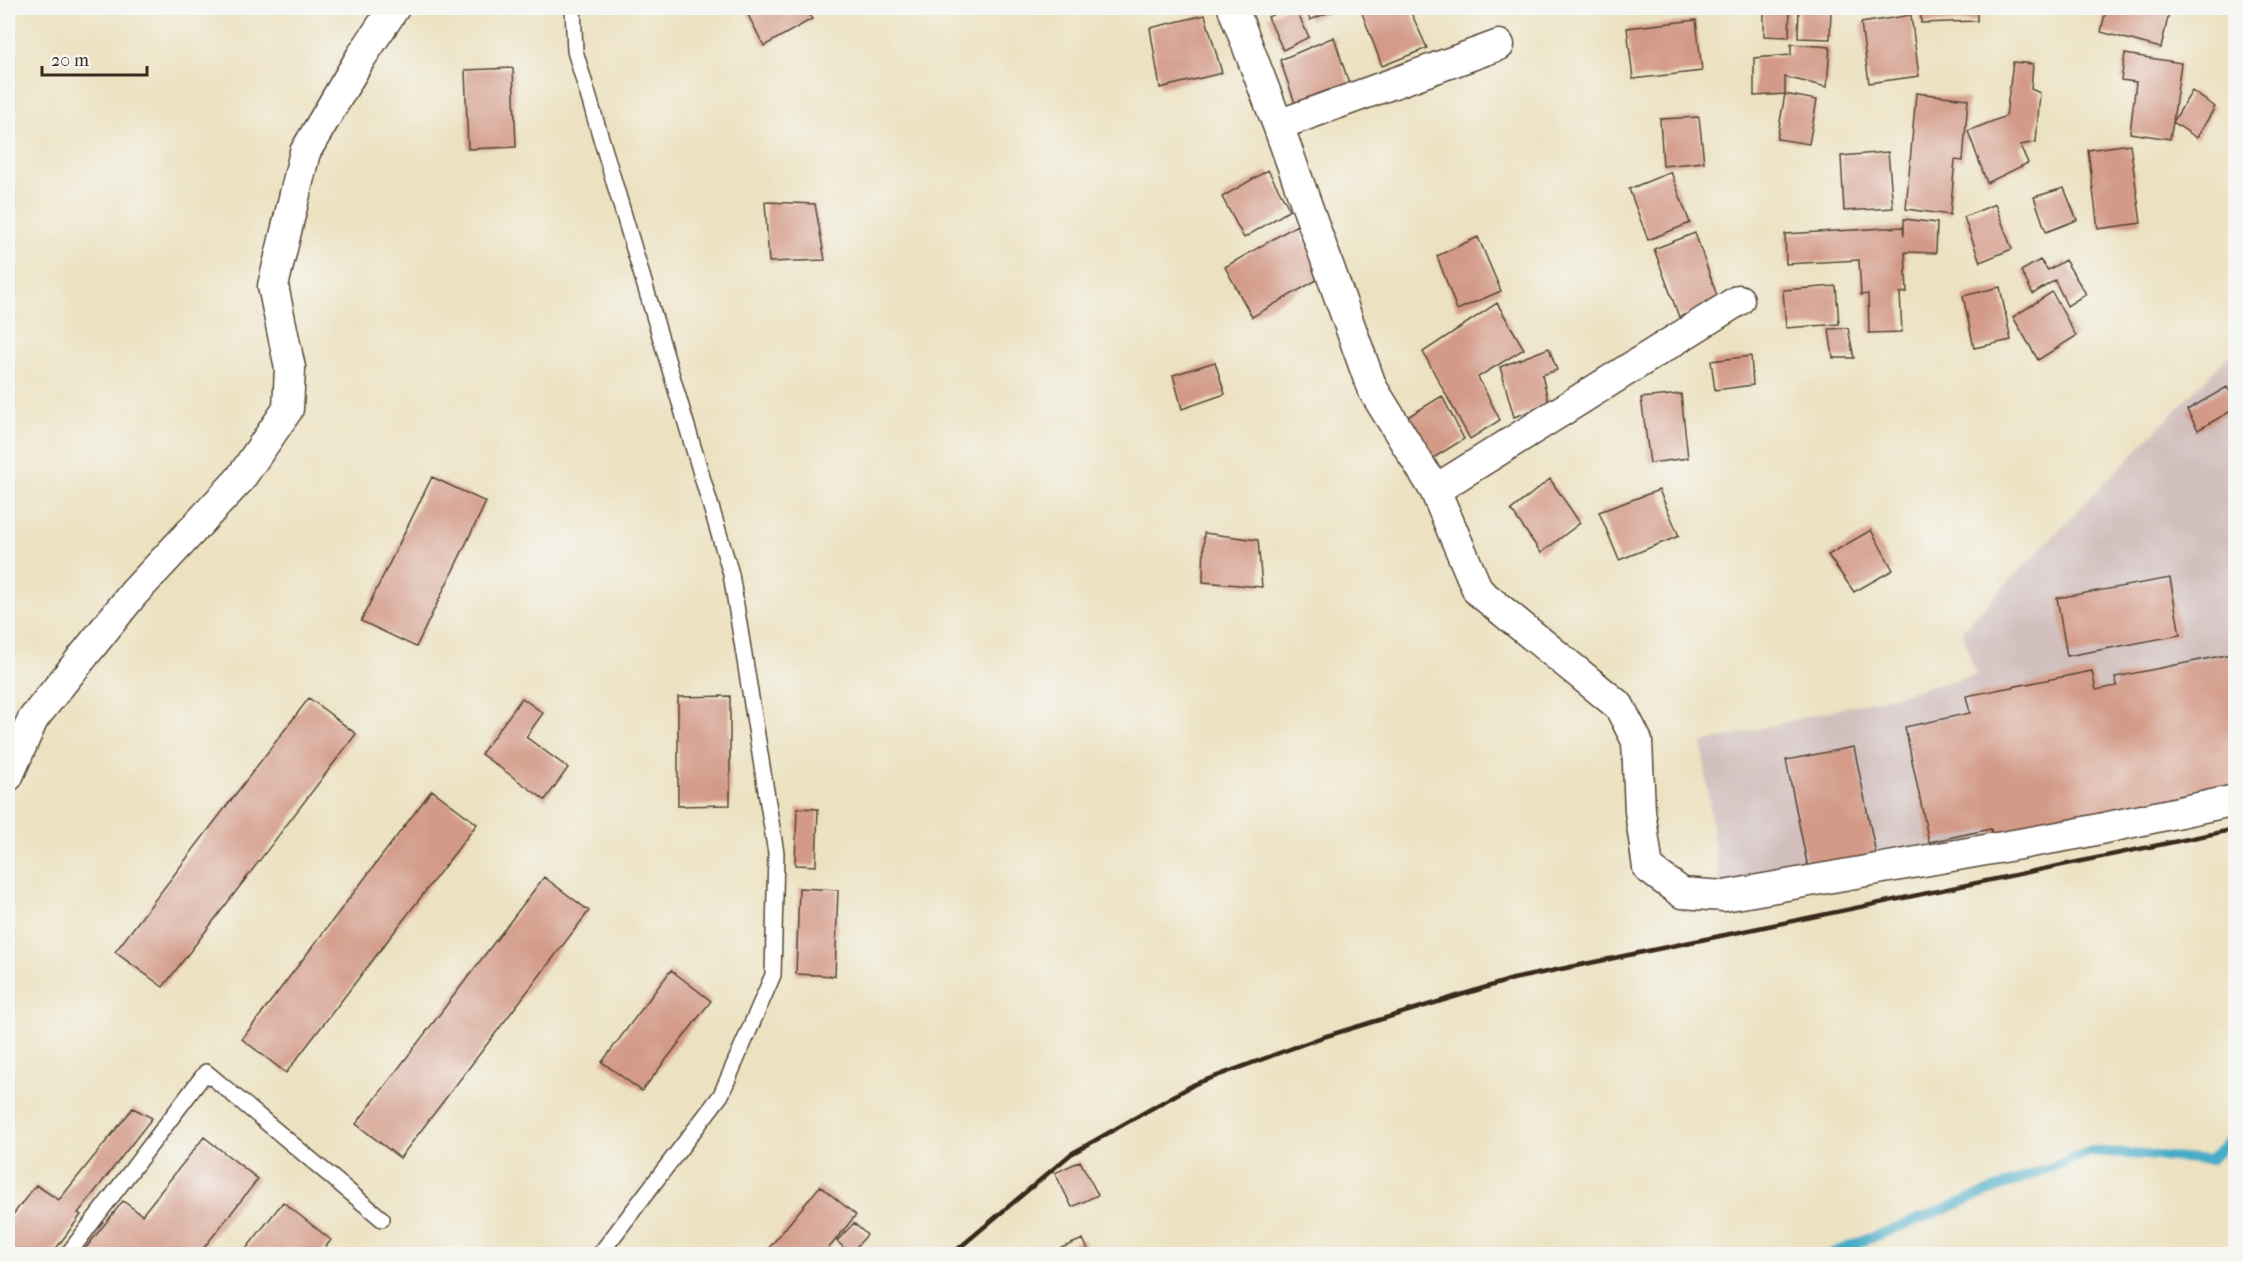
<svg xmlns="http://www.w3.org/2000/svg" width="2243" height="1262" font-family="'IM FELL French Canon',serif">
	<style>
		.industrial { fill: #d1bfbd }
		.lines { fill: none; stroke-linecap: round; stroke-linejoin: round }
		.stream { stroke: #47acc7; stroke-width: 10 }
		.building { fill: #d39a87 }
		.service-casing { stroke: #564536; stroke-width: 18 }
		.minor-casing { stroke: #564536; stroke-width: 33 }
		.service { stroke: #fff; stroke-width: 15 }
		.minor { stroke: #fff; stroke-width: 30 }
		.rail { stroke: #3b2a1e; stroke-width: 4.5 }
	</style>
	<rect width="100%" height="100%" fill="#f6f6f2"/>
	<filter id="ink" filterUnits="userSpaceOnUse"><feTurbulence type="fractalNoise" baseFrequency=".0167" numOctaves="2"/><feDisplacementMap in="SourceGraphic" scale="12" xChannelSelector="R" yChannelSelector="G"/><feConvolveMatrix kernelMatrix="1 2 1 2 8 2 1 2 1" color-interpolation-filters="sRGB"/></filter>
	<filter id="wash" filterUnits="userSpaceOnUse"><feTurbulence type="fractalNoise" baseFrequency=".008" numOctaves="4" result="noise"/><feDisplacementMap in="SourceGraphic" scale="24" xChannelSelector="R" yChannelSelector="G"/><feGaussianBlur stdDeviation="1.35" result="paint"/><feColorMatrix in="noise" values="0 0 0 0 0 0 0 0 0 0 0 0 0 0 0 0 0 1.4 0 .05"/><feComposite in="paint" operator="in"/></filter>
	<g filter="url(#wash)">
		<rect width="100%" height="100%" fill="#ece1c0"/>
		<!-- industrial -->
		<path class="industrial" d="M2235 349V797L1721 899 1702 743 1976 675 1962 630Z"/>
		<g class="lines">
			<!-- stream -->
			<path class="stream" d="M1830 1254 2092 1151 2210 1160 2236 1133"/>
		</g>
		<g id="blocks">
			<!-- building -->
			<path class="building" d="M752 8H806L812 19 764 46 746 11Z
				M1286 8H1295L1309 37 1283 50 1268 17Z
				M1305 8H1340L1310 20Z
				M1373 8H1409L1427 48 1382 66 1362 13Z
				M1764 8H1790L1789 37 1764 36Z
				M1799 8H1831L1830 39 1798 38Z
				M1920 8H1977V21L1921 23Z
				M2106 8H2170L2161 48 2101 32Z
				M1205 15 1222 73 1160 88 1150 28Z
				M1911 15 1919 76 1869 83 1861 23Z
				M1696 20 1702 71 1633 79 1627 28Z
				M1334 37 1350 87 1296 106 1280 60Z
				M1791 44 1830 47 1827 87 1785 77V94L1754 96V58L1791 55Z
				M2125 54 2181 63 2173 122 2192 91 2215 107 2197 138 2173 122 2170 139 2130 133 2136 82 2121 80Z
				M2013 62 2033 64 2031 89 2040 93 2036 142 2020 145 2028 163 1987 183 1968 131 2006 116Z
				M513 68 516 147 468 149 465 70Z
				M1916 93 1968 99 1963 161 1955 160 1950 215 1906 209Z
				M1785 94 1817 100 1809 144 1777 139Z
				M1699 117 1704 162 1663 166 1660 119Z
				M2130 144 2141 223 2098 229 2088 150Z
				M1888 152 1893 208 1844 211 1841 156Z
				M1268 170 1290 210 1244 238 1222 197Z
				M1671 172 1690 223 1648 240 1629 189Z
				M2064 188 2077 220 2046 232 2034 197Z
				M765 202 815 204 825 260 769 262Z
				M1995 204 2012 249 1980 262 1964 217Z
				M1904 219 1937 223 1936 253 1905 252 1907 292 1900 293 1902 332 1869 333 1868 294 1861 295 1859 260 1786 264 1785 234 1903 227 1904 236Z
				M1297 225 1322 277 1252 317 1225 267Z
				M1695 233 1719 301 1679 317 1654 249Z
				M1478 237 1501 291 1457 310 1437 256Z
				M2040 260 2048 270 2065 260 2086 294 2067 306 2055 280 2033 294 2021 271Z
				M1836 286 1839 324 1786 328 1783 290Z
				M2000 287 2011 340 1974 348 1963 296Z
				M2052 292 2076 336 2038 360 2013 317Z
				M1497 303 1524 349 1478 377 1500 420 1470 439 1423 352Z
				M1848 328 1854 358H1833L1829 329Z
				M1549 348 1557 370 1542 375 1549 404 1514 417 1500 367Z
				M1751 356 1753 385 1715 390 1711 361Z
				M1215 362 1225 394 1182 409 1173 375Z
				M2227 387 2236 403V408L2198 430 2187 410Z
				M1681 394 1688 458 1650 463 1641 398Z
				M1442 396 1464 439 1427 462 1404 419Z
				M432 477 486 502 416 647 361 621Z
				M1550 479 1580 523 1541 553 1511 510Z
				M1659 490 1679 536 1619 560 1599 512Z
				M1871 530 1893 570 1854 592 1828 555Z
				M1204 533 1258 540 1262 587 1203 582Z
				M2170 578 2180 635 2067 656 2057 598Z
				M2236 653V788L1994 844 1991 829 1929 842 1905 727 1970 713 1966 696 2092 671 2096 690 2117 686 2115 677Z
				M730 696V805L678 806V697Z
				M309 698 356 734 163 987 115 952Z
				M522 698 543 713 526 737 568 768 545 800 481 754Z
				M1854 747 1876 854 1808 868 1786 760Z
				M432 790 477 824 286 1073 242 1039Z
				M797 808 818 809 816 866 795 865Z
				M544 877 589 911 400 1158 356 1124Z
				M799 888 838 890 835 976 796 974Z
				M671 970 711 1001 642 1091 602 1062Z
				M133 1108 152 1118 78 1213 81 1215 52 1254H8V1221L36 1185 59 1200Z
				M204 1137 258 1179 199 1254H81L123 1201 142 1215Z
				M1080 1161 1098 1195 1072 1207 1055 1173Z
				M820 1186 856 1215 824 1254H764Z
				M283 1202 331 1240 320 1254H242Z
				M854 1223 867 1235 850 1254 837 1241Z
				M1083 1239 1090 1254H1047Z"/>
		</g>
	</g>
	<g filter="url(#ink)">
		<use href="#blocks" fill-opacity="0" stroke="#564536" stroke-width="1.5"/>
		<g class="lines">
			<!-- service casing -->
			<g class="service-casing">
				<path id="service" d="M573 8 575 51 731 574 776 853 773 975 721 1095 600 1254
					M68 1254 206 1072 382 1219"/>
			</g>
			<!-- minor casing -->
			<g class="minor-casing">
				<path id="minor" d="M1233 8 1278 125 1372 388 1435 490 1478 591 1619 706 1637 741 1640 811 1648 868 1682 893 1724 896 2076 834 2236 800
					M1278 125 1499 45
					M1435 490 1739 300
					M8 776 33 719 133 594 240 479 288 409 290 368 273 286 305 152 361 57 394 8"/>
			</g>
			<!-- service -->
			<use href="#service" class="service"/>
			<!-- minor -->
			<use href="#minor" class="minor"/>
			<!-- rail -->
			<path class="rail" d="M952 1254 1071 1154 1195 1084 1320 1038 1513 979 2236 829"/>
		</g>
	</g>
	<!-- margin -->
	<rect width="2243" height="1262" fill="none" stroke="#f6f6f2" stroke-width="30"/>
	<!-- scale -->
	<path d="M42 66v9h105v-9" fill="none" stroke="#3b2a1e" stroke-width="3"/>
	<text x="51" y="66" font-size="18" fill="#3b2a1e" stroke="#f6f6f2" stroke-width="4.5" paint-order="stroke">20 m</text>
</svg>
